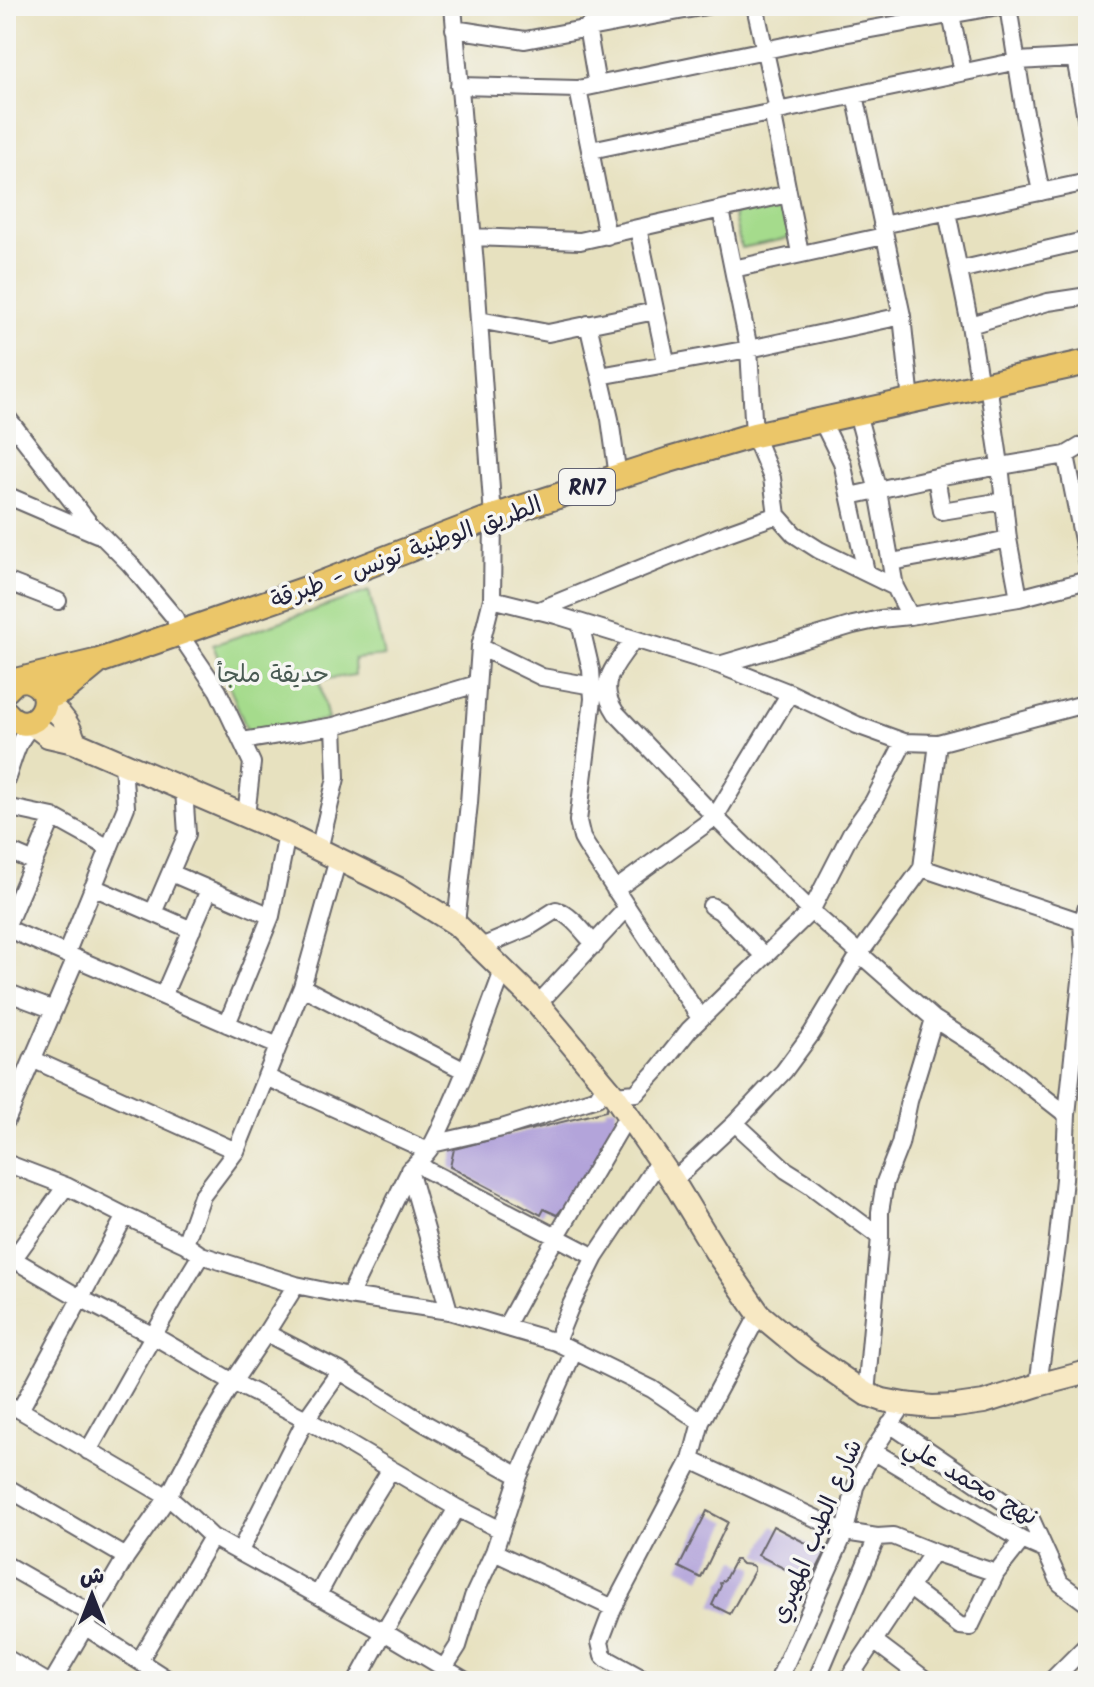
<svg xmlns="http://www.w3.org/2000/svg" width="1094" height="1687" font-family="Kalam,'Playpen Sans Arabic',sans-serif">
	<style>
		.green { fill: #a5db8c; stroke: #647e64; stroke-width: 2 }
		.building { fill: #b3a4da }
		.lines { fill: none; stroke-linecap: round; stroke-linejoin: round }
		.minor-casing { stroke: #676569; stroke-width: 20 }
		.secondary-casing { stroke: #676569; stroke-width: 26 }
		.primary-casing { stroke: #676569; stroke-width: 28 }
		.minor { stroke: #fff; stroke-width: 16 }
		.secondary { stroke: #f7e8c3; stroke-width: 22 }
		.primary { stroke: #ebc669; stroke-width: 24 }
		.labels { text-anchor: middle; stroke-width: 7; stroke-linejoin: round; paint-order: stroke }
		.shield { fill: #f6f6f2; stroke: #626272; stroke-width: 2 }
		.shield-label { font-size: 22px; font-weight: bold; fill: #22223b }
		.street-label { font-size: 24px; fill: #22223b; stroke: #f6f6f2 }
		.park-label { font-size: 24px; fill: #495a53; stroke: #f6f6f2 }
	</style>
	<rect width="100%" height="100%" fill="#f6f6f2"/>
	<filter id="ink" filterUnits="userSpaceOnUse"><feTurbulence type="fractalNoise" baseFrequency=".0125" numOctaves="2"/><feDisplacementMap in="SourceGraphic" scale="16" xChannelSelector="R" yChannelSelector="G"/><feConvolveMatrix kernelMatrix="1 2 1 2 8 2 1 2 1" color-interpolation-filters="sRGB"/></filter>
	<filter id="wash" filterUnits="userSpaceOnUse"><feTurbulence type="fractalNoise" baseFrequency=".006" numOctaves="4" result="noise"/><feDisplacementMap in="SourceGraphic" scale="32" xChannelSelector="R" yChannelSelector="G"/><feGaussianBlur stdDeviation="1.8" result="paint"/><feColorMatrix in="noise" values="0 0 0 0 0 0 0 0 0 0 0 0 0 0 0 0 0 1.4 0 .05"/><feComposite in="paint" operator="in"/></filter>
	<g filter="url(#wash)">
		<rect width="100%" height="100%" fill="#e7e1bf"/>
		<!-- green -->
		<path class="green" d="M785 192 795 237 741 248 731 203Z
			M369 591 384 656 354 659 355 675 319 680 328 720 248 733 213 645Z"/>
		<g id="blocks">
			<!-- building -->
			<path class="building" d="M616 1107V1121L568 1211 562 1209 557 1215 544 1209 541 1215 450 1167 454 1149 606 1111 607 1108Z
				M707 1511 728 1522 701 1578 679 1567Z
				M773 1526 825 1553 810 1582 758 1555Z
				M735 1560H738L742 1564 751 1565 754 1567V1571L730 1614 712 1605 721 1586 720 1583 725 1579Z"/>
		</g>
	</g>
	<g filter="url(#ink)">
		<use href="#blocks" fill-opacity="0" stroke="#676569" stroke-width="2"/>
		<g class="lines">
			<!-- minor casing -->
			<g class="minor-casing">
				<path id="minor" d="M453 6 475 265 493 517 492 599 480 647 469 803 456 924
					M755 6 778 110
					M1008 6 1024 108 1041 192
					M951 15 963 72
					M587 27 597 85
					M454 29 525 40 706 6
					M1075 58 1088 128
					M459 86 578 89 832 36 999 6
					M578 89 607 236
					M855 95 902 316 911 401
					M772 111 800 253
					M591 150 1018 61 1088 57
					M721 210 749 349 754 435 772 478 777 515 794 534 819 550 895 587 910 616
					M947 212 970 325 980 386
					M882 225 1088 182
					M638 228 666 362
					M473 237 580 241 788 194
					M733 269 884 236
					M959 270 1088 240
					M479 320 548 333 655 311
					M588 324 610 419 618 477
					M970 325 1048 302 1088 296
					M600 376 749 349 902 316
					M988 384 1000 465 1008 539 1019 598
					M857 413 878 491 895 587
					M6 416 89 523 130 564 175 618 178 632 218 691 252 763 246 816
					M822 421 842 462 866 572
					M1066 455 1088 565
					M936 477 942 511 1003 501
					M6 495 97 534
					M850 496 936 477 1066 455 1088 442
					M891 562 958 550 1008 539
					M6 581 58 601
					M492 599 556 615 719 665 790 693 857 725 904 742 938 743 1088 703
					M537 611 727 533 777 515
					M580 623 591 670 593 699 578 821 582 838 586 845 700 1018
					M633 640C616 666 595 682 616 713L715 817 811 911 934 1019 989 1054 1067 1115
					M480 647 542 677 593 686
					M719 665 853 625 880 619 910 616 1019 598 1088 580
					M242 741 334 726 477 684
					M6 780C13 762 17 737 33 726
					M6 807 53 817 109 848
					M6 850 34 862
					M319 850 336 778 334 726
					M922 868 1082 922
					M171 873 271 916
					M93 887 192 930
					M615 890 715 817 790 693
					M711 906 720 911 764 956
					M153 913 187 834 184 790
					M6 927 53 817
					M6 928 278 1046
					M481 947 529 927 556 910C572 915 584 933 595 945
					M66 954 126 807 123 764
					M302 987 465 1071
					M6 992 54 1010
					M163 996 209 890
					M538 1004 627 908
					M227 1024 271 916 287 834
					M32 1059 236 1151
					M266 1077 428 1151
					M614 1095 636 1093 658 1069 689 1030 811 911 851 833 873 802 904 742
					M6 1121 76 958
					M735 1123 786 1170 810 1185 880 1237
					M432 1144 502 1128 597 1098 606 1084
					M6 1163 66 1186 125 1216 185 1244 201 1255 296 1285 349 1296 449 1311 556 1342 652 1389 701 1422
					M419 1164 427 1170 595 1257
					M409 1170 449 1311
					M673 1181 735 1123 784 1071 812 1033 860 953 922 868 938 743
					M185 1244 202 1196 236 1151 302 987 338 859
					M6 1255 80 1298 154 1336 233 1382 306 1419 457 1508 501 1530
					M6 1269 66 1186
					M349 1296C369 1256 388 1215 408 1174 412 1166 424 1158 431 1147 460 1091 481 1030 503 971
					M506 1326 531 1280 628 1115
					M266 1333 340 1371 424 1423 519 1476
					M556 1342 571 1305 595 1257 659 1161
					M1038 1385 1057 1247 1064 1179 1067 1115 1084 952 1082 922 1088 904
					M866 1394 880 1237V1212L885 1182 900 1144 909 1101 934 1019
					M6 1404 20 1410 168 1497 192 1518 212 1537 384 1632 466 1681
					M20 1410 125 1216
					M890 1424 1032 1521 1060 1583 1088 1604
					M88 1451C126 1385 161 1319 201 1255
					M873 1451 1022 1540 1045 1550
					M691 1460 845 1532 877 1537 893 1536 933 1552 996 1573
					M6 1487 126 1557
					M240 1551 306 1419 340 1371
					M494 1552 613 1608
					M6 1565 92 1614
					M910 1588 960 1626 970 1627 996 1573 1022 1540
					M318 1595 349 1537 391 1469
					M86 1627 170 1681
					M874 1641 927 1681
					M6 1658 45 1681
					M140 1660 212 1537
					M444 1668 458 1646 473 1597 494 1552 519 1476 574 1351
					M53 1681 126 1557 168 1497 197 1442 233 1382 266 1333 296 1285
					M357 1681 384 1632 457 1508
					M647 1681 607 1659 603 1655 600 1642 613 1608 691 1460 701 1422 759 1314
					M778 1681 845 1532 855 1487 873 1451 904 1404
					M816 1681 877 1537
					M847 1681 933 1552
					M1051 1681 1088 1644"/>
			</g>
			<!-- secondary casing -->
			<g class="secondary-casing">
				<path id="secondary" d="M45 702C59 712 71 725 74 742
					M30 722 48 736 74 742 287 834 403 891 456 924 538 1004 614 1095 673 1181 716 1252 759 1314 805 1352 866 1394 883 1400 904 1404 932 1407 956 1406 984 1402 1038 1385 1088 1372"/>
			</g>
			<!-- primary casing -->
			<g class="primary-casing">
				<path id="primary" d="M6 690 15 681 99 661 312 587 493 517 669 460 754 435 1088 362
					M45 699 64 690 98 662
					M6 713C33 745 67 689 25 679"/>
			</g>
			<!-- minor -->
			<use href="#minor" class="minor"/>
			<!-- secondary -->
			<use href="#secondary" class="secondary"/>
			<!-- primary -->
			<use href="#primary" class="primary"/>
		</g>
	</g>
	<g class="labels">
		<!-- shield labels -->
		<rect class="shield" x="559" y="469" width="56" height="36" rx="6"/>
		<g class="shield-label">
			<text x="587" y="495">RN7</text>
		</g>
		<!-- street labels -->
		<g class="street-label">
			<text transform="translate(406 552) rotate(-20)" y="8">الطريق الوطنية تونس - طبرقة</text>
			<text transform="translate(971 1481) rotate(30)" y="8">نهج محمد علي</text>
			<text transform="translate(816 1531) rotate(-67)" y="8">شارع الطيب المهيري</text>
		</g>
		<!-- park labels -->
		<g class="park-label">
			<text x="273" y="682">حديقة ملجأ</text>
		</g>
	</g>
	<!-- margin -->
	<rect width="1094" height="1687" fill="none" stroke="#f6f6f2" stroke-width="32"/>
	<!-- north arrow -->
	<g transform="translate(92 1595)" stroke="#f6f6f2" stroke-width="6" paint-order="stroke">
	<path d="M0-6L14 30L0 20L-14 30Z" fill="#22223b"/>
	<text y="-12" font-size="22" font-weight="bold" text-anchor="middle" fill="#22223b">ش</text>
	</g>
</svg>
